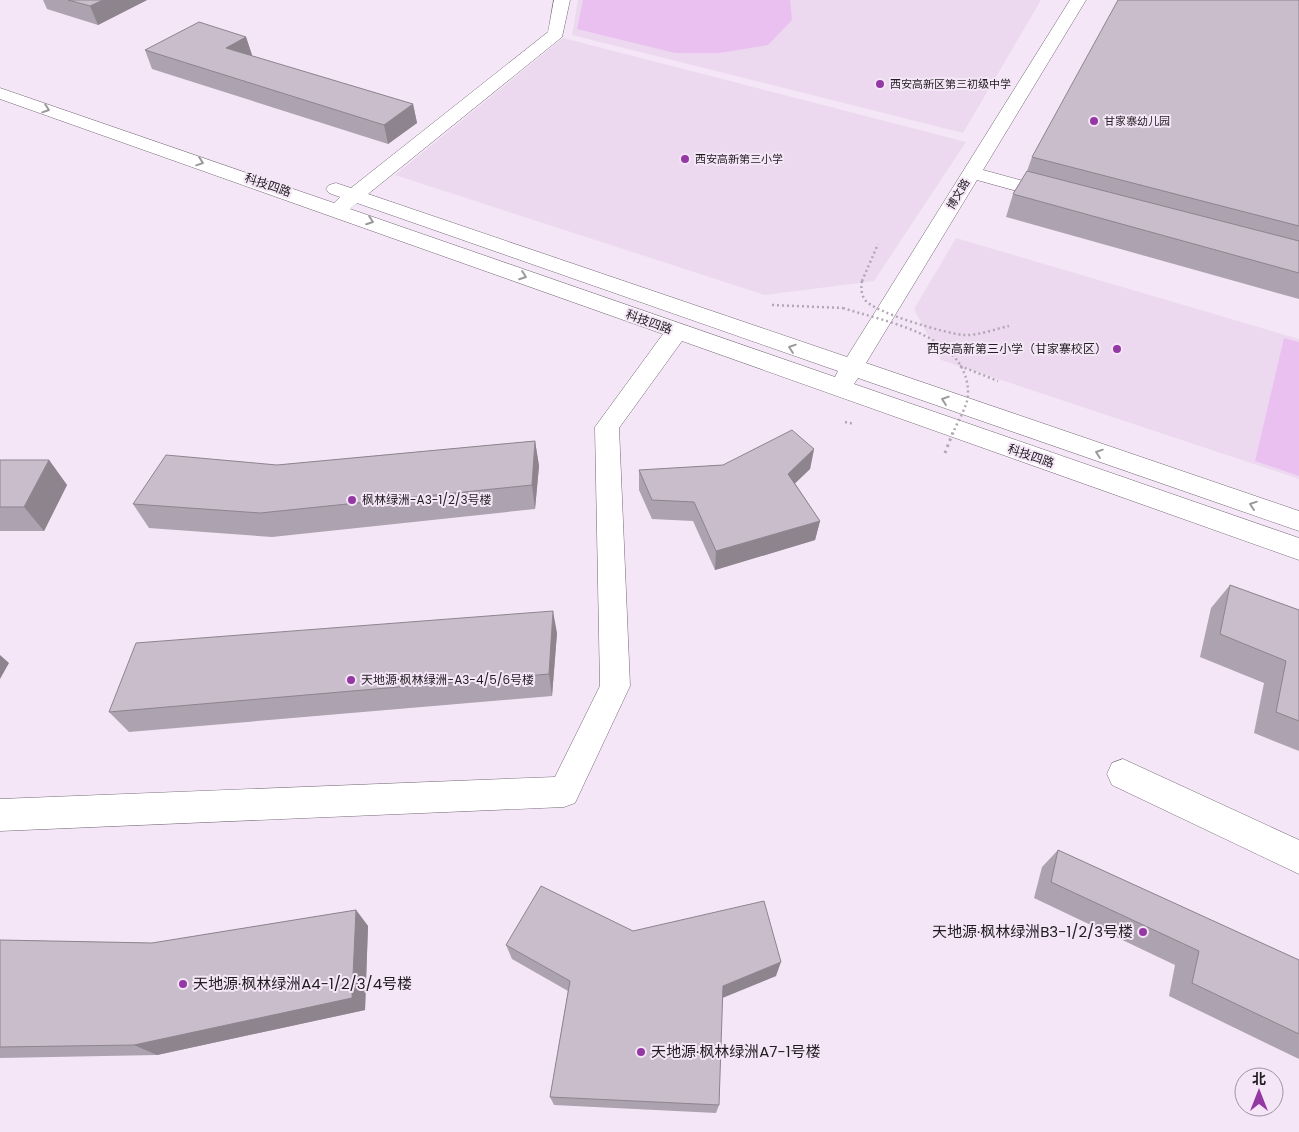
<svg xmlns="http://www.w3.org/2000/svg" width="1299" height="1132" font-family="Poppins,'Noto Sans SC',sans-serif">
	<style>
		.built { fill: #ecd9ef }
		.green { fill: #eac0f1 }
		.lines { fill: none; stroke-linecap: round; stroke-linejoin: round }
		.minor-casing { stroke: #726774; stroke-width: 1 }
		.path { stroke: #b2a7b4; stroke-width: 2.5; stroke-dasharray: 2 3; stroke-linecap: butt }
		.minor { fill: #fff; fill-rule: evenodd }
		.path-bridge-far1 { stroke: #b2a7b4; stroke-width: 2.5; stroke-dasharray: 2 3; stroke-linecap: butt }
		.path-bridge { stroke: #b2a7b4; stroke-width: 3; stroke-dasharray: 2.5 4; stroke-linecap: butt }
		.wall { fill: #ada2af }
		.shaded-wall { fill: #8d848e }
		.building { fill: #c9bccb; stroke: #8d848e }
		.oneway { stroke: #9b999c }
		.poi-dot { fill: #9439a4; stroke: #f4e6f6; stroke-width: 2 }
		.labels { text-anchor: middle; stroke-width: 4; stroke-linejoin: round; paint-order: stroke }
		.far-poi-label { font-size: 11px; fill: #211c22; stroke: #f4e6f6; text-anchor: start }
		.far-street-label { font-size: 11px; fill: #211c22; stroke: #f4e6f6 }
		.street-label { font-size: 12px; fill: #211c22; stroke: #f4e6f6 }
		.poi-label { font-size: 12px; fill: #211c22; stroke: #f4e6f6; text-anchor: start }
		.near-poi-label { font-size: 15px; fill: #211c22; stroke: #f4e6f6; text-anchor: start }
	</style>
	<rect width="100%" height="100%" fill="#f4e6f6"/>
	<!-- built -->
	<path class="built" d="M578 0H1041L963 133 572 35Z
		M563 38 966 142 874 281 765 295 395 175Z
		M956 238 1299 339V479L941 360 914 309Z"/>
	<!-- green -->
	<path class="green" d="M583 0H790L792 20 768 45 719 53H675L577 29Z
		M1284 338 1299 342V476L1255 461Z"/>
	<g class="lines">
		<!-- minor casing -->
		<g class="minor-casing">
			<path id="minor" d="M554 0H570L562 37 368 194 847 357 1070 0H1086L983 170 1060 191 1063 195 1060 199 1053 201 977 180 866 363 1299 511V531L858 378 854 384 1299 538V560L682 341 619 428 630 686 575 803 564 807 0 831V799L555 777 600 686 595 427 663 334 0 99V88L334 203 340 197 329 193 326 189 329 185 336 183 351 188 548 32ZM357 203 838 371 835 377 350 209Z
				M1123 759 1299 840V874L1112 785 1107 774 1112 763Z"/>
		</g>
		<!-- path -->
		<path class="path" d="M862 281 878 244
			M772 305 843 308
			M960 366 998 381
			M845 422 854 424"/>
		<!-- minor -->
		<use href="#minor" class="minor"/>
		<!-- path-bridge-far1 -->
		<path class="path-bridge-far1" d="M862 281C861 288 861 294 865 300 875 313 945 333 963 335 977 336 995 329 1009 326
			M843 308C885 322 969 335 968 394 968 406 957 422 953 433"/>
		<!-- path-bridge -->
		<path class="path-bridge" d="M945 453 953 432"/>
	</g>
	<!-- wall -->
	<path class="wall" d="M43 0H147L98 25 47 9Z
		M1299 0V299L1006 217 1013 194 1027 171 1032 157Z
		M246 37 252 55 251 56 413 104 417 123 388 144 152 69 145 50Z
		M535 441 539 466 535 509 272 537 149 528 133 504 277 465Z
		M814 449 810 469 795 483 820 521 815 540 715 570 693 521 652 519 639 490V470L723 465Z
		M0 460H49L67 485 44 531H0Z
		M1230 585 1299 610V751L1254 733 1264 683 1200 657 1211 608Z
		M557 633 552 696 129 732 109 712Z
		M1058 850 1299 960V1059L1169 996 1175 965 1034 898 1042 867Z
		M356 910 368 926 365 1010 157 1055 0 1058V940L152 943Z
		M633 931 776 976 722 997 719 1105 716 1113 554 1105 550 1097 568 991 512 959 506 945Z"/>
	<!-- shaded-wall -->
	<path class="shaded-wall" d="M103 0H147L98 25 90 6Z
		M246 37 252 55 233 67 226 48Z
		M413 104 417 123 388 144 384 125Z
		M535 441 539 466 535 509 532 485Z
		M814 449 810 469 785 493 788 474Z
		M49 460 67 485 44 531 24 507Z
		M820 521 815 540 715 570 716 551Z
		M553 611 557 633 552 696 549 674Z
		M0 655 9 663 0 679Z
		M356 910 368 926 365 1010 157 1055 134 1045Z
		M781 962 776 976 720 999 723 986Z"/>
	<!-- building -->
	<path class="building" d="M68 0H103L90 6Z
		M1118 0H1299V226L1032 157Z
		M199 22 246 37 226 48 413 104 384 125 145 50Z
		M1027 171 1299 241V273L1013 194Z
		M792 430 814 449 788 474 820 521 716 551 694 502 652 500 639 470 723 465Z
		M535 441 532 485 260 513 133 504 166 455 277 465Z
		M0 460H49L24 507H0Z
		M1230 585 1299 610V721L1276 712 1286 661 1220 634Z
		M553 611 549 674 109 712 136 643Z
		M1058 850 1299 960V1034L1192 983 1199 951 1051 882Z
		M541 886 633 931 764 901 781 962 723 986 719 1105 550 1097 570 981 506 945Z
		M356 910 352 998 134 1045 0 1047V940L152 943Z"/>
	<!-- one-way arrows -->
	<defs><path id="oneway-chevron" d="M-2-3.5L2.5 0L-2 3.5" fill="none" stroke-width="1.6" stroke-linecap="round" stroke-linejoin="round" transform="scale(1.25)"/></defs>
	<g class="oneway">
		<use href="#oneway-chevron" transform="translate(46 109) rotate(19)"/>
		<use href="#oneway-chevron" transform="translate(200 162) rotate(19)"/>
		<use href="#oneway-chevron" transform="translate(370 221) rotate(20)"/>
		<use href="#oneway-chevron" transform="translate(523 276) rotate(20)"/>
		<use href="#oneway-chevron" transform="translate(792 348) rotate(-161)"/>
		<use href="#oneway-chevron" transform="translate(945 400) rotate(-161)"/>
		<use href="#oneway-chevron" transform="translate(1099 453) rotate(-161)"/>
		<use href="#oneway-chevron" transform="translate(1253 505) rotate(-161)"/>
	</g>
	<!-- markers -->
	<g class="poi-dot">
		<circle cx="880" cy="84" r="5"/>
		<circle cx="1094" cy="121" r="5"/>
		<circle cx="685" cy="159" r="5"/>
		<circle cx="1117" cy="349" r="5"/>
		<circle cx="352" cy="500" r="5"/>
		<circle cx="351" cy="680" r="5"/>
		<circle cx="1143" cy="932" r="5"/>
		<circle cx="183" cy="984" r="5"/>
		<circle cx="641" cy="1052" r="5"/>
	</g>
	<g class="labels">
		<!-- far-poi labels -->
		<g class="far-poi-label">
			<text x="890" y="88">西安高新区第三初级中学</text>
			<text x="1104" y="125">甘家寨幼儿园</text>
			<text x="695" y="163">西安高新第三小学</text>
		</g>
		<!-- far-street labels -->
		<g class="far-street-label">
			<text transform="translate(958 194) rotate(-59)" y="4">博文路</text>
		</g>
		<!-- street labels -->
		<g class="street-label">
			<text transform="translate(268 185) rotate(19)" y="4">科技四路</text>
			<text transform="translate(649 322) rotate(20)" y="4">科技四路</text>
			<text transform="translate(1031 456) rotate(19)" y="4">科技四路</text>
		</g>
		<!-- poi labels -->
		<g class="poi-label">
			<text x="1107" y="353" text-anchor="end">西安高新第三小学（甘家寨校区）</text>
			<text x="362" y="504">枫林绿洲-A3-1/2/3号楼</text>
			<text x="361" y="684">天地源·枫林绿洲-A3-4/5/6号楼</text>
		</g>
		<!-- near-poi labels -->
		<g class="near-poi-label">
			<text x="1133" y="937" text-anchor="end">天地源·枫林绿洲B3-1/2/3号楼</text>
			<text x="193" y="989">天地源·枫林绿洲A4-1/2/3/4号楼</text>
			<text x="651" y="1057">天地源·枫林绿洲A7-1号楼</text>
		</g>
	</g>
	<!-- north arrow -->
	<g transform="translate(1259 1092)"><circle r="24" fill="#f4e6f6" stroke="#a095a1"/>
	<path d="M0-4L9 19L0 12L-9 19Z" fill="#9439a4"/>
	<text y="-8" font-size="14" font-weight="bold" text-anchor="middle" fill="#211c22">北</text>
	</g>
</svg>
